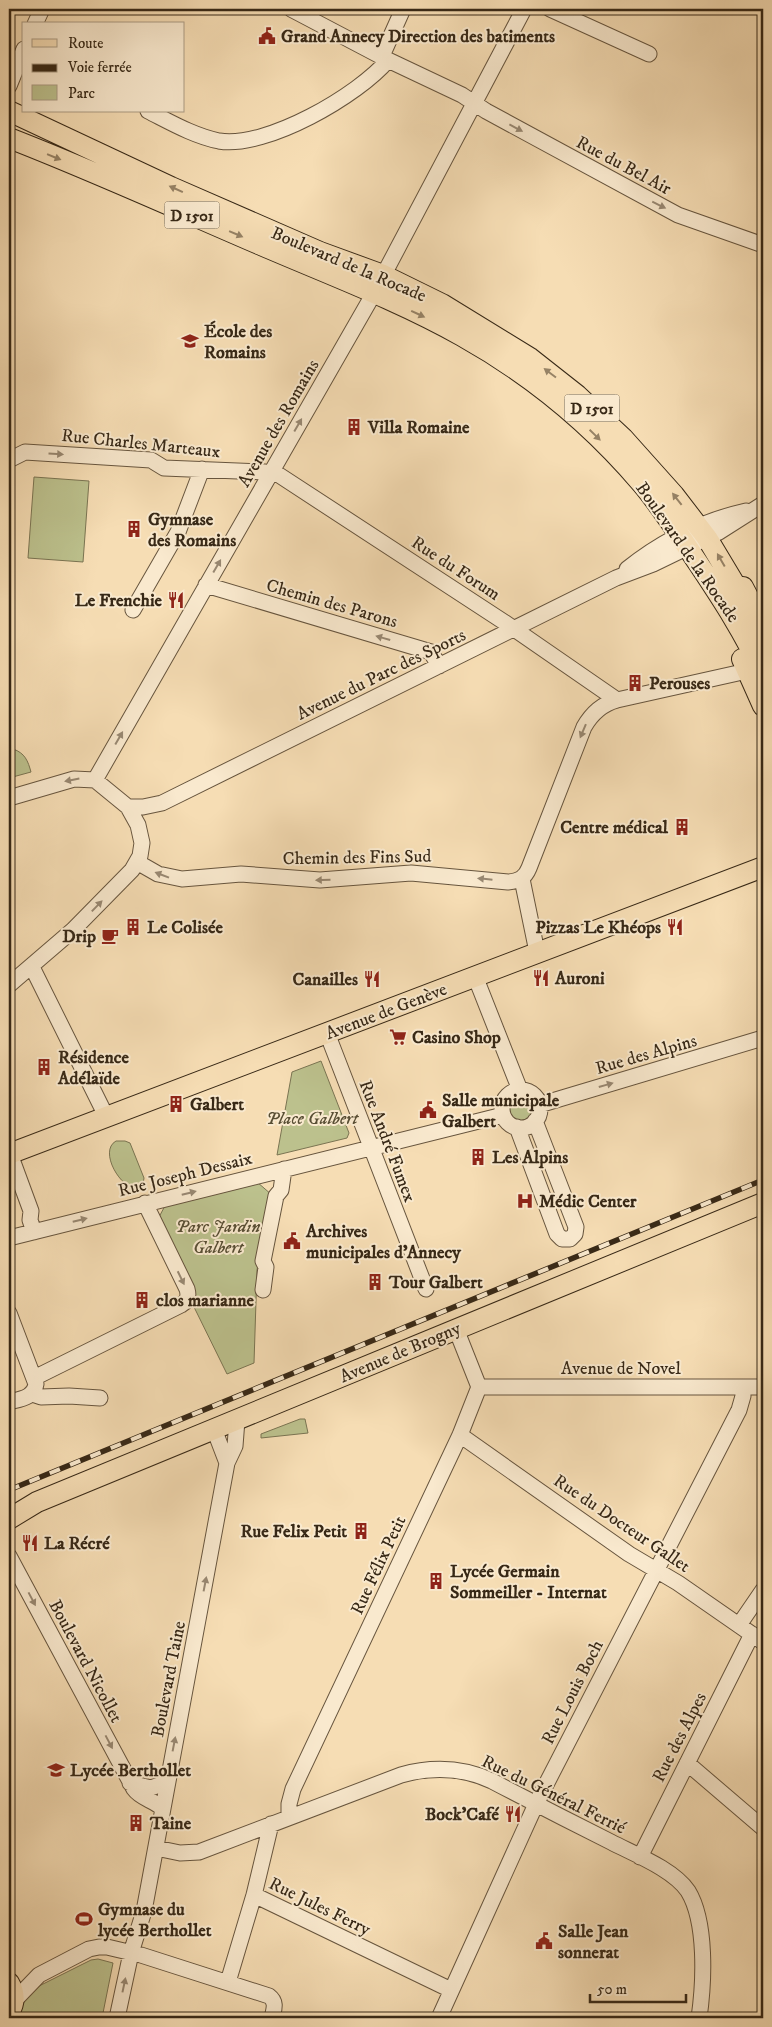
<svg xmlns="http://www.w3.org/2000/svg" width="772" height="2027" font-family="'IM FELL DW Pica',serif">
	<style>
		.green { fill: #bcc18d; stroke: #7a7452 }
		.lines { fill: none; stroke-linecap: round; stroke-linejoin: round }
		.minor-casing { stroke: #67553e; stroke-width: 17 }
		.major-casing { stroke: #372816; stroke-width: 22 }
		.minor { stroke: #f9e9ce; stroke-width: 15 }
		.major { stroke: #f6ddb4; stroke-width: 20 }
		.rail-casing { stroke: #372816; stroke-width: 5.5 }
		.rail { stroke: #f9e9ce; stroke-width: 4; stroke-dasharray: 11; stroke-linecap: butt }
		.oneway { fill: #988872 }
		.oneway2 { fill: #968265 }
		.labels { text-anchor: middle; stroke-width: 4; stroke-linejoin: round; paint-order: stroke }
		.shield { fill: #f9e9ce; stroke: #71624d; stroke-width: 1 }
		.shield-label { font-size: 16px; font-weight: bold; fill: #372816 }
		.poi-label { font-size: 18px; font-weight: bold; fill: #372816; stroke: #f9e9ce; text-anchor: start }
		.street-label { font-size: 18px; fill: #372816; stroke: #f9e9ce }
		.park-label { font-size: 18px; font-style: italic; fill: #584e34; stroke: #f9e9ce }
	</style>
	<rect width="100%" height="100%" fill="#f6ddb4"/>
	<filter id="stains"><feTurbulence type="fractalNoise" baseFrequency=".004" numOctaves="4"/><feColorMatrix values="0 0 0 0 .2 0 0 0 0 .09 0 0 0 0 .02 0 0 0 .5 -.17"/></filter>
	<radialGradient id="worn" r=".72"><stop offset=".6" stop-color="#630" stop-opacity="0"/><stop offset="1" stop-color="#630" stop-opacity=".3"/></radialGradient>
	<!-- green -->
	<path class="green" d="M34 477 89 481 83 562 28 558Z
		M13 749C25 753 28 761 31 772L9 778V750Z
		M321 1061 349 1133 347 1138 277 1155 292 1072Z
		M508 1109a12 12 0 1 1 24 0a12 12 0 1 1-24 0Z
		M116 1141H125L130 1143 144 1178 143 1184 138 1189C121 1190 98 1151 116 1141Z
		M257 1182 272 1195 257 1270 254 1363 227 1374 193 1305 195 1292 159 1217 166 1204Z
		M300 1419H305L308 1433 261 1438V1434Z
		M98 1959 113 1963 102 2018H17L22 1998 31 1990 91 1960Z"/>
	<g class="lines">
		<!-- minor casing -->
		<g class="minor-casing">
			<path id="minor" d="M291 9 388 60 462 95 486 111 678 215 763 245
				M550 9 649 54
				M35 24 42 9
				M382 56 403 9
				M9 86 24 49
				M148 111C170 122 194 136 219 141 266 149 359 95 388 60
				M9 460 25 452 151 460 164 468 265 472 279 475 504 622 617 700
				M627 569C662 541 702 521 746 511
				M206 585 431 652 439 666
				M133 610 178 532 202 469
				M95 780 374 293 524 9
				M9 798 74 779 95 780 128 807 138 825 142 843 140 856 132 870 73 930 9 985
				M128 807H143L162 803 616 578 653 564 719 532 763 504
				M137 862 158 874 182 879 241 874 320 880 411 873 508 882C519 881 525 878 529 868L584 727C592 713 602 704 617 700L747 671
				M522 879 537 952
				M32 967 107 1118
				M475 976 518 1085V1091
				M327 1033 426 1289
				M502 1109a19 19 0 1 1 38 0a19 19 0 1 1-38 0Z
				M539 1105 763 1038
				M517 1127 557 1234 562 1239H570L575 1234 576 1227 535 1121
				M10 1154 31 1211 30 1220 34 1232
				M9 1238 503 1115
				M263 1290 266 1267 263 1261 276 1196 281 1190 284 1169
				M9 1313 36 1384C34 1398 20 1399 9 1402
				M34 1378 181 1305C188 1301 189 1296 187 1289L145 1203
				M479 1387H763
				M32 1394 41 1397 69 1396 100 1398
				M214 1429 227 1463
				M460 1435 629 1554 678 1583 763 1642
				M9 1556 134 1789C141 1799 154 1800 163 1809
				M739 1625 763 1590
				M687 1763 763 1828
				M130 1783 151 1788 167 1782
				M289 1816V1804L293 1789 460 1435 479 1387 456 1329
				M156 1848 180 1853 199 1852 401 1775C433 1766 462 1767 492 1781 532 1802 571 1822 611 1842 634 1854 673 1869 688 1891 707 1922 704 1983 699 2018
				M640 1857 752 1634
				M254 1895 451 1990
				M228 1982 254 1895 271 1824
				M14 2001 39 1975 89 1949 99 1947H107L141 1955 269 1996C277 2002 274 2009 272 2018
				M117 2018 131 1953 144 1911 227 1463 235 1446 237 1420
				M439 2018 536 1804 739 1410 743 1396V1387"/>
		</g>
		<!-- major casing -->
		<g class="major-casing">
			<path id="major" d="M9 111 171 187 320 252 383 275 442 304 530 358 577 395 623 438 674 495 707 538 734 583 754 653
				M9 138C94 171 177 209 261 245 328 274 398 300 462 336 530 374 592 425 642 484 663 509 680 536 698 563 722 599 745 634 763 674
				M743 587 763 625
				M742 659 763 706
				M9 1154 763 867
				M9 1519 37 1502 763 1203
				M9 1983C15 1993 15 2003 9 2013"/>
		</g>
		<!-- minor -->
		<use href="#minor" class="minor"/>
		<!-- major -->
		<use href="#major" class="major"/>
		<!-- rail casing -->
		<g class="rail-casing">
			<path id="rail" d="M9 1490 763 1180"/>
		</g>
		<!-- rail -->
		<use href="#rail" class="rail"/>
	</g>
	<!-- one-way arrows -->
	<defs><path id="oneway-solid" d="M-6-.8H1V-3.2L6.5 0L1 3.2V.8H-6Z" transform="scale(1.25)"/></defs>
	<g class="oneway">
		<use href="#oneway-solid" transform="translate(516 128) rotate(28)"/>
		<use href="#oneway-solid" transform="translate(659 205) rotate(26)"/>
		<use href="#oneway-solid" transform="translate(298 425) rotate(-60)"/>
		<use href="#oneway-solid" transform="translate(56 454) rotate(3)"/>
		<use href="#oneway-solid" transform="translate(217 566) rotate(-60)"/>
		<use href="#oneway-solid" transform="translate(383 638) rotate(-164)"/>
		<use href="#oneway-solid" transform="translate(583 731) rotate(113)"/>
		<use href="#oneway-solid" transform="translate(119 738) rotate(-60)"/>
		<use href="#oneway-solid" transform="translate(72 780) rotate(169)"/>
		<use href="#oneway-solid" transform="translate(162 875) rotate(-159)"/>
		<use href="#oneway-solid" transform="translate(485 879) rotate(-174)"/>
		<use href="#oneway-solid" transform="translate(323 880) rotate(178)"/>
		<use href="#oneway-solid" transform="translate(97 906) rotate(-46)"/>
		<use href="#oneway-solid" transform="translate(606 1085) rotate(-16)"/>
		<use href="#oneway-solid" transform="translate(189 1193) rotate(-14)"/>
		<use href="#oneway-solid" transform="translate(80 1220) rotate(-14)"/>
		<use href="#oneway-solid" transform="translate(181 1278) rotate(64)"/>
		<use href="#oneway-solid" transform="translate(205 1584) rotate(-79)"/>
		<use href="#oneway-solid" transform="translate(32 1599) rotate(62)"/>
		<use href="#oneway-solid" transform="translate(109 1742) rotate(62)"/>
		<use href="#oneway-solid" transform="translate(174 1744) rotate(-79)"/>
		<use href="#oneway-solid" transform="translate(124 1985) rotate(-78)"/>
	</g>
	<g class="oneway2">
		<use href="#oneway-solid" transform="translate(54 157) rotate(22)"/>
		<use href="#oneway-solid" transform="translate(176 189) rotate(-156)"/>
		<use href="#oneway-solid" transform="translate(236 234) rotate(23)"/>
		<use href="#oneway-solid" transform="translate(418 314) rotate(25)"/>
		<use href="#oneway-solid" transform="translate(550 373) rotate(-143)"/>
		<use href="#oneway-solid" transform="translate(595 435) rotate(44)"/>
		<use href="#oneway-solid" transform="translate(677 499) rotate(-128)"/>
		<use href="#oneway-solid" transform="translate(721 560) rotate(-120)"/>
	</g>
	<!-- icons -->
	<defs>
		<g id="civic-bare" transform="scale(1.35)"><path d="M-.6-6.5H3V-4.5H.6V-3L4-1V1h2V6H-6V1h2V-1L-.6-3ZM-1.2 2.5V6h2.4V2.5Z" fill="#8f2418" stroke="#f9e9ce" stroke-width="2.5" paint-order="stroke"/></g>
		<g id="school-bare" transform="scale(1.35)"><path d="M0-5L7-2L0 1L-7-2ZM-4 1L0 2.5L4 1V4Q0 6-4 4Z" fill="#8f2418" stroke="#f9e9ce" stroke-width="2.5" paint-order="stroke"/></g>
		<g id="building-bare" transform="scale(1.35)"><path d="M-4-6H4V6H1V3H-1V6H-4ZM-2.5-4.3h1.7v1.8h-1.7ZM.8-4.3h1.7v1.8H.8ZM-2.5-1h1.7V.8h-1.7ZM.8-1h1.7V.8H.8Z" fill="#8f2418" stroke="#f9e9ce" stroke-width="2.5" paint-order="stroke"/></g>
		<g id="restaurant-bare" transform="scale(1.35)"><path d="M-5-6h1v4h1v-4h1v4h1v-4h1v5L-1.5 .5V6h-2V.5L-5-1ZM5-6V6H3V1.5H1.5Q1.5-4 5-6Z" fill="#8f2418" stroke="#f9e9ce" stroke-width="2.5" paint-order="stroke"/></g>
		<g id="cafe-bare" transform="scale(1.35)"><path d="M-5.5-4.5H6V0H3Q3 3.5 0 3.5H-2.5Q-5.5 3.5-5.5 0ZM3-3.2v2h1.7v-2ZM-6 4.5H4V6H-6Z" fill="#8f2418" stroke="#f9e9ce" stroke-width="2.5" paint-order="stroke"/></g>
		<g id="supermarket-bare" transform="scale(1.35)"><path d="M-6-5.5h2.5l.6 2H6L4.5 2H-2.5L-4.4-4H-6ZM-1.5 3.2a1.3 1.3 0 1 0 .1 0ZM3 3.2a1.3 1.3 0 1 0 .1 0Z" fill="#8f2418" stroke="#f9e9ce" stroke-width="2.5" paint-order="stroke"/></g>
		<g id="hospital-bare" transform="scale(1.35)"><path d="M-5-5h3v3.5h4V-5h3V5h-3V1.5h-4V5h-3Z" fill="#8f2418" stroke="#f9e9ce" stroke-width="2.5" paint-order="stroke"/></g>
		<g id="stadium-bare" transform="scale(1.35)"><path d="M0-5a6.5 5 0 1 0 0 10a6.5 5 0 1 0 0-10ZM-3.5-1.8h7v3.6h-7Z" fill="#8f2418" stroke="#f9e9ce" stroke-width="2.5" paint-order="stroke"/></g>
	</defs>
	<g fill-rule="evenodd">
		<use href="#civic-bare" x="267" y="36"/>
		<use href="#school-bare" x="190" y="341"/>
		<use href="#building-bare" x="354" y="427"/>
		<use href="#building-bare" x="134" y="529"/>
		<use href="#restaurant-bare" x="176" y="600"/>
		<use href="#building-bare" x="635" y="683"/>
		<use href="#building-bare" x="682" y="827"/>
		<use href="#building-bare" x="133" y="927"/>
		<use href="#restaurant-bare" x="675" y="927"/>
		<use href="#cafe-bare" x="110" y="936"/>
		<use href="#restaurant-bare" x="541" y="978"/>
		<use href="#restaurant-bare" x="372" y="979"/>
		<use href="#supermarket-bare" x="398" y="1037"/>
		<use href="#building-bare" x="44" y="1067"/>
		<use href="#building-bare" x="176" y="1104"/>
		<use href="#civic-bare" x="428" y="1110"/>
		<use href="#building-bare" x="478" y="1157"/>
		<use href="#hospital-bare" x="525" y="1201"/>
		<use href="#civic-bare" x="292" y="1241"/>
		<use href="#building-bare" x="375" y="1282"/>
		<use href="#building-bare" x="142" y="1300"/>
		<use href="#building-bare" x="361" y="1531"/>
		<use href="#restaurant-bare" x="30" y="1543"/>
		<use href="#building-bare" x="436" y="1581"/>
		<use href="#school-bare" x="56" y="1770"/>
		<use href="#restaurant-bare" x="513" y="1814"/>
		<use href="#building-bare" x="136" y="1823"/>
		<use href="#stadium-bare" x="84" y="1919"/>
		<use href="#civic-bare" x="544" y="1941"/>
	</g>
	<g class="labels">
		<!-- shield labels -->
		<g class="shield">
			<rect x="164.5" y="201.5" width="55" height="27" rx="4"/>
			<rect x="564.5" y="394.5" width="55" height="27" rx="4"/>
		</g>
		<g class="shield-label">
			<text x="192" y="221">D 1501</text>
			<text x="592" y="414">D 1501</text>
		</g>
		<!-- poi labels -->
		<g class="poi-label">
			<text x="281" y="42">Grand Annecy Direction des batiments</text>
			<text x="204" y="337">École des<tspan x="204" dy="21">Romains</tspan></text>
			<text x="368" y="433">Villa Romaine</text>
			<text x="148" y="525">Gymnase<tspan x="148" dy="21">des Romains</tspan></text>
			<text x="162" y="606" text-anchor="end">Le Frenchie</text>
			<text x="649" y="689">Perouses</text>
			<text x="668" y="833" text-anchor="end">Centre médical</text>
			<text x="147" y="933">Le Colisée</text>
			<text x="661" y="933" text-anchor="end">Pizzas Le Khéops</text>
			<text x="96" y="942" text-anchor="end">Drip</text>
			<text x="555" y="984">Auroni</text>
			<text x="358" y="985" text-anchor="end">Canailles</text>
			<text x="412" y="1043">Casino Shop</text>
			<text x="58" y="1063">Résidence<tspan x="58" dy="21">Adélaïde</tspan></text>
			<text x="442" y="1106">Salle municipale<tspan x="442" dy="21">Galbert</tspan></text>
			<text x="190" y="1110">Galbert</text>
			<text x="492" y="1163">Les Alpins</text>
			<text x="539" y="1207">Médic Center</text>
			<text x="306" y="1237">Archives<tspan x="306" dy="21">municipales d'Annecy</tspan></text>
			<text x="389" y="1288">Tour Galbert</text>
			<text x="156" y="1306">clos marianne</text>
			<text x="347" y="1537" text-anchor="end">Rue Felix Petit</text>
			<text x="44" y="1549">La Récré</text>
			<text x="450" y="1577">Lycée Germain<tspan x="450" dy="21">Sommeiller - Internat</tspan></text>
			<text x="70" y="1776">Lycée Berthollet</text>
			<text x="499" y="1820" text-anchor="end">Bock'Café</text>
			<text x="150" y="1829">Taine</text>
			<text x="98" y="1915">Gymnase du<tspan x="98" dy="21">lycée Berthollet</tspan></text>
			<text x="558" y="1937">Salle Jean<tspan x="558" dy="21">sonnerat</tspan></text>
		</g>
		<!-- street labels -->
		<g class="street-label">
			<text transform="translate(624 165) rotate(28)" y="6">Rue du Bel Air</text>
			<text transform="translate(349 264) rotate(23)" y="6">Boulevard de la Rocade</text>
			<text transform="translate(278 423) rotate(-60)" y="6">Avenue des Romains</text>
			<text transform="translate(141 443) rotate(6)" y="6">Rue Charles Marteaux</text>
			<text transform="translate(688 552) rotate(55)" y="6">Boulevard de la Rocade</text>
			<text transform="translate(456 568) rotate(33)" y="6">Rue du Forum</text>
			<text transform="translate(332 603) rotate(16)" y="6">Chemin des Parons</text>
			<text transform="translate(381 674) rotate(-26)" y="6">Avenue du Parc des Sports</text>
			<text transform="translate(357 857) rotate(-1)" y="6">Chemin des Fins Sud</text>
			<text transform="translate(386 1011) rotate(-21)" y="6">Avenue de Genève</text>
			<text transform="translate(646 1054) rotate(-16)" y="6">Rue des Alpins</text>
			<text transform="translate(388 1141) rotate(69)" y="6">Rue André Fumex</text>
			<text transform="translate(185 1174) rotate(-14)" y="6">Rue Joseph Dessaix</text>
			<text transform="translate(400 1352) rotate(-23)" y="6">Avenue de Brogny</text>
			<text x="621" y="1374">Avenue de Novel</text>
			<text transform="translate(622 1523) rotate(34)" y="6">Rue du Docteur Gallet</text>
			<text transform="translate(378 1565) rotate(-65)" y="6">Rue Félix Petit</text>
			<text transform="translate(86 1661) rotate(62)" y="6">Boulevard Nicollet</text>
			<text transform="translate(168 1679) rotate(-79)" y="6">Boulevard Taine</text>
			<text transform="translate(572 1692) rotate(-63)" y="6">Rue Louis Boch</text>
			<text transform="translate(679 1737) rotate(-63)" y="6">Rue des Alpes</text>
			<text transform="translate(554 1794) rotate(26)" y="6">Rue du Général Ferrié</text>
			<text transform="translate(320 1906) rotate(26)" y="6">Rue Jules Ferry</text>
		</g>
		<!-- park labels -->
		<g class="park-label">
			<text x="312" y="1124">Place Galbert</text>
			<text x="218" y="1232">Parc Jardin<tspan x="218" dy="21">Galbert</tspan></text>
		</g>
	</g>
	<!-- margin -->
	<rect width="772" height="2027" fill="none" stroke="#f6ddb4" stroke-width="30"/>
	<rect x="10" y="10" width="752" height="2007" fill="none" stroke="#372816" stroke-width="2.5"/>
	<rect x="15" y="15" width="742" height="1997" fill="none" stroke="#372816"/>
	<!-- legend -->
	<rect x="22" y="22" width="162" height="90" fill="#f9e9ce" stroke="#ab9c84"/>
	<rect x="32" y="39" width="25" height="8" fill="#f6ddb4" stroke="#ab9c84"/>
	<text x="68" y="48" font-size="15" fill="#372816">Route</text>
	<rect x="32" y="64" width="25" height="8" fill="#372816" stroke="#ab9c84"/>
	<text x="68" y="72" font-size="15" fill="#372816">Voie ferrée</text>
	<rect x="32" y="85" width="25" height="15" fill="#bcc18d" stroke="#ab9c84"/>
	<text x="68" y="98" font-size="15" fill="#372816">Parc</text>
	<!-- scale -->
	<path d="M590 1994v8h96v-8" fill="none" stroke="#372816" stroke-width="2.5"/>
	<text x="597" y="1994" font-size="15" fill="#372816" stroke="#f9e9ce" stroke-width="4" paint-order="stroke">50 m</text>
	<rect width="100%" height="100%" filter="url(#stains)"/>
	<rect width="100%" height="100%" fill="url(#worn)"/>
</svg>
